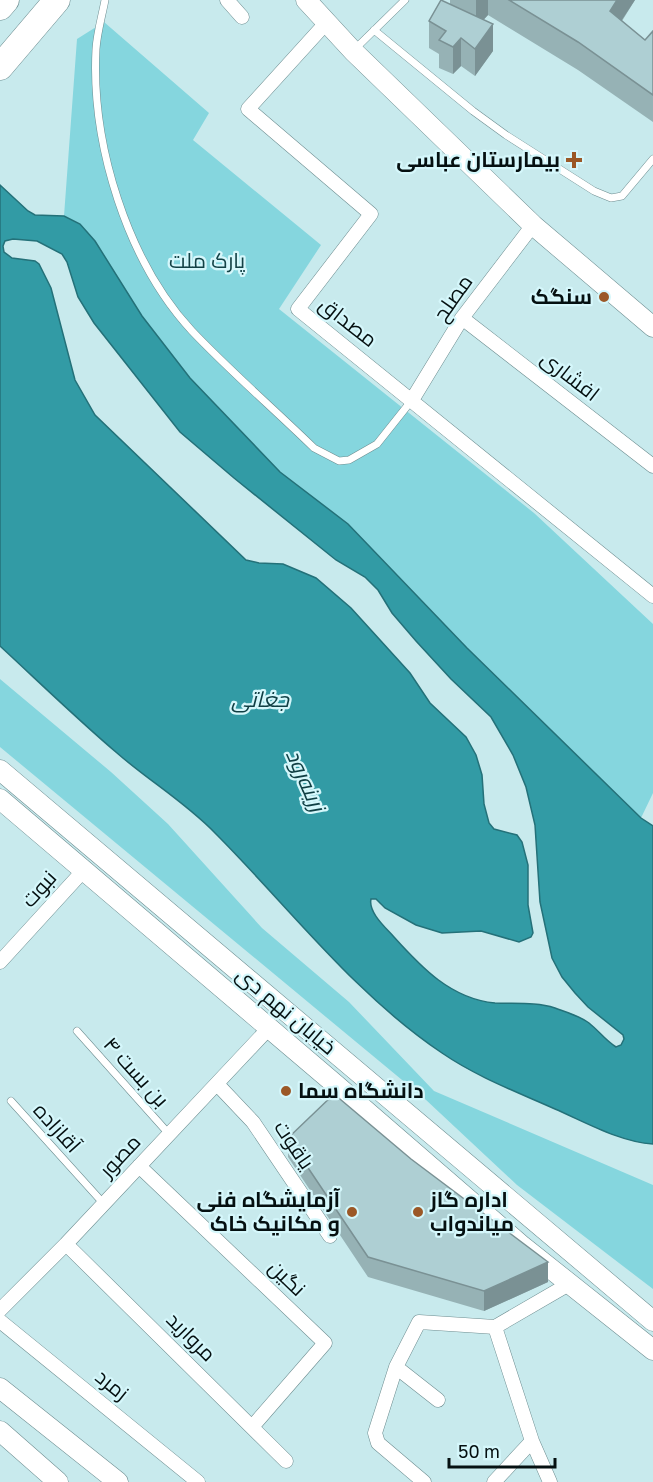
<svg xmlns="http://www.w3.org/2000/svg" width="653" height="1482" font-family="'Golos Text',Cairo,sans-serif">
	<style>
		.green { fill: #85d6de }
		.water { fill: #329ba5; stroke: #247179; stroke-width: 1.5; fill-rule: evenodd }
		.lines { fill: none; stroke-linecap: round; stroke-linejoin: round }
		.lane-casing { stroke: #6d8d90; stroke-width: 8 }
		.street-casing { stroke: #6d8d90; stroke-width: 15 }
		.secondary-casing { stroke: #6d8d90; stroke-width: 21 }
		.highway-casing { stroke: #6d8d90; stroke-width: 27 }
		.lane { stroke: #fff; stroke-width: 7 }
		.street { stroke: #fff; stroke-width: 14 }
		.secondary { stroke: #fff; stroke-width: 20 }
		.highway { stroke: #fff; stroke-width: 26 }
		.wall { fill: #96b2b5 }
		.shaded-wall { fill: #7a9194 }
		.building { fill: #aecfd3; stroke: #7a9194; stroke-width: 1.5 }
		.poi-dot { fill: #9b5827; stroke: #d5f7fb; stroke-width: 2 }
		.labels { text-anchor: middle; stroke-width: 4.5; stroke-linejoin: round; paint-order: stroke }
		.poi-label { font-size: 21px; font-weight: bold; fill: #051011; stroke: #d5f7fb; text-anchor: end }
		.park-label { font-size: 21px; fill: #134246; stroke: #d5f7fb }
		.street-label { font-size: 21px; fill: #051011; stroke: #d5f7fb }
		.water-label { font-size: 22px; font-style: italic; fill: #0f3e43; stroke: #d5f7fb }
	</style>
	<rect width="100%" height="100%" fill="#c8eaed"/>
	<!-- green -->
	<path class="green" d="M104 22 209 113 193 140 321 245 279 309 534 513 653 624V793L641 818 467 648 348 524 280 472 190 378 142 316 80 224 64 216 77 39Z
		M0 679 111 772 168 824 262 928 349 1002 434 1091 653 1185V1289L517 1185 425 1099 0 747Z"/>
	<!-- water -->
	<path class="water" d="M0 185 28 211 35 215 64 216 80 224 95 241 142 316 190 378 280 472 348 524 467 648 641 818 653 826V1144C620 1142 585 1122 555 1109 517 1092 477 1077 442 1053 354 994 289 907 215 833 185 802 149 781 117 753 77 719 39 682 0 646ZM13 239 37 241 62 254 67 262 78 297 94 323 180 432 234 478 336 560 365 577 378 590 392 613 416 641 451 679 491 717 513 755 526 787 535 825 540 902 552 958 562 977 575 993 588 1007 623 1035 624 1039 621 1045 616 1047C605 1040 599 1031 589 1023 580 1016 566 1012 555 1008 536 1002 515 1004 495 1003 451 999 421 967 394 937 385 927 368 912 371 899H376L385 908 416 925 442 933 481 931 519 942 531 937 533 933 528 905V865L522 842 517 835 494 829 489 823 484 804 482 775 476 755 466 737 430 703 410 673 351 608 316 578 283 564 259 563 246 560 95 415 75 380 51 288 39 264 35 261 12 258 4 252 3 246 5 241Z"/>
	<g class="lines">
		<!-- lane casing -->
		<g class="lane-casing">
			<path id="lane" d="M105 0C102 16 97 33 96 49 91 144 127 261 192 331 231 372 274 409 314 448L339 461 349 460 377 444 412 400
				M374 30 473 111 506 135 594 191 611 198 622 196 653 159
				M355 49 405 0
				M77 1031 169 1134
				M11 1101 104 1204"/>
		</g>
		<!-- street casing -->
		<g class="street-casing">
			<path id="street" d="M227 0 242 17
				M326 23 248 109 371 214 298 309 653 596
				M462 318 653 466
				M412 400 462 318 533 225
				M0 962 84 870
				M217 1084 253 1122 330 1236
				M139 1166 325 1343 252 1427
				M66 1244 286 1461
				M0 1310 66 1244 269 1028
				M0 1321 198 1482
				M396 1367 438 1400
				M532 1441 550 1482
				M424 1482 378 1443 375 1433 396 1367 419 1322 495 1327
				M494 1482 532 1441 495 1327 569 1284"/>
		</g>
		<!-- secondary casing -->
		<g class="secondary-casing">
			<path id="secondary" d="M306 0 353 51 533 225 653 327
				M0 770 653 1321
				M0 799 335 1084 521 1245 653 1350
				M0 1388 118 1482
				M0 1431 58 1482"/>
		</g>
		<!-- highway casing -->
		<g class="highway-casing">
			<path id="highway" d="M0 7 6 0
				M0 67 57 0"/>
		</g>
		<!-- lane -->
		<use href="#lane" class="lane"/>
		<!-- street -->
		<use href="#street" class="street"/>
		<!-- secondary -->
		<use href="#secondary" class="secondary"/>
		<!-- highway -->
		<use href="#highway" class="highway"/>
	</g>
	<!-- wall -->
	<path class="wall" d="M450 0H635L622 21 645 40 653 31V122L578 70 488 15 484 19 493 51 475 76 461 66 453 74 439 68V54L429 48V21L450 4Z
		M288 1138 548 1282 484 1311 368 1277 288 1157Z"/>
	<!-- shaded-wall -->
	<path class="shaded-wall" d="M476 0H488V15L476 28Z
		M617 0H635L610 38V11Z
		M493 24V51L475 76V49Z
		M461 38V66L453 74V47Z
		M548 1262V1282L484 1311V1291Z"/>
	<!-- building -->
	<path class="building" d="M441 0 493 24 475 49 461 38 453 47 439 40 446 31 429 21Z
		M509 0H617L610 11 645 40 653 31V95L578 42Z
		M334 1094 411 1159 548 1262 484 1291 368 1257 288 1138Z"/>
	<!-- markers -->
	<g class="poi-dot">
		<path d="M571 151h6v6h6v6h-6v6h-6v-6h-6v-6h6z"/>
		<circle cx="604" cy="297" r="6"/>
		<circle cx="286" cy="1091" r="6"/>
		<circle cx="352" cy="1212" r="6"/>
		<circle cx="418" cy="1212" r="6"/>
	</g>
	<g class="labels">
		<!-- poi labels -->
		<g class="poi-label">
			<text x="560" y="167">بیمارستان عباسی</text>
			<text x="592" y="304">سنگک</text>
			<text x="298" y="1098" text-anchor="start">دانشگاه سما</text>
			<text x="340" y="1207">آزمایشگاه فنی<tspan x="340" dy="24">و مکانیک خاک</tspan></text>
			<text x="430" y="1207" text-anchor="start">اداره گاز<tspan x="430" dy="24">میاندواب</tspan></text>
		</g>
		<!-- park labels -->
		<g class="park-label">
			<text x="207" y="268">پارک ملت</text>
		</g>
		<!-- street labels -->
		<g class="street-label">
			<text transform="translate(453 298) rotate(-55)" y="7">مصلح</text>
			<text transform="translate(348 322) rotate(38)" y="7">مصداق</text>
			<text transform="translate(570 376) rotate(38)" y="7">افشاری</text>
			<text transform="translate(39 889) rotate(-48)" y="7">نبوت</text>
			<text transform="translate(286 1011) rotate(40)" y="7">خیابان نهم دی</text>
			<text transform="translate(136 1072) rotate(48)" y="7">بن بست ۴</text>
			<text transform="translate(57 1128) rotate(48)" y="7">آقازاده</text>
			<text transform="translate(294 1145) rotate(56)" y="7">یاقوت</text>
			<text transform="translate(120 1156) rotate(-47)" y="7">مصور</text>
			<text transform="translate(287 1278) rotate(44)" y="7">نگین</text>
			<text transform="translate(191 1337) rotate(45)" y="7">مروارید</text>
			<text transform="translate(112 1385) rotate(39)" y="7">زمرد</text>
		</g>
		<!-- water labels -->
		<g class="water-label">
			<text x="260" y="707">جغاتی</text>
			<text transform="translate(306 780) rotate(66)" y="8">زرینه‌رود</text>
		</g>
	</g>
	<!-- scale -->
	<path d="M449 1458v9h106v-9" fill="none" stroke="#051011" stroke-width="3"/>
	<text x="458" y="1458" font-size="18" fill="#051011" stroke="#d5f7fb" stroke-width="4.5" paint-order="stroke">50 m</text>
</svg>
